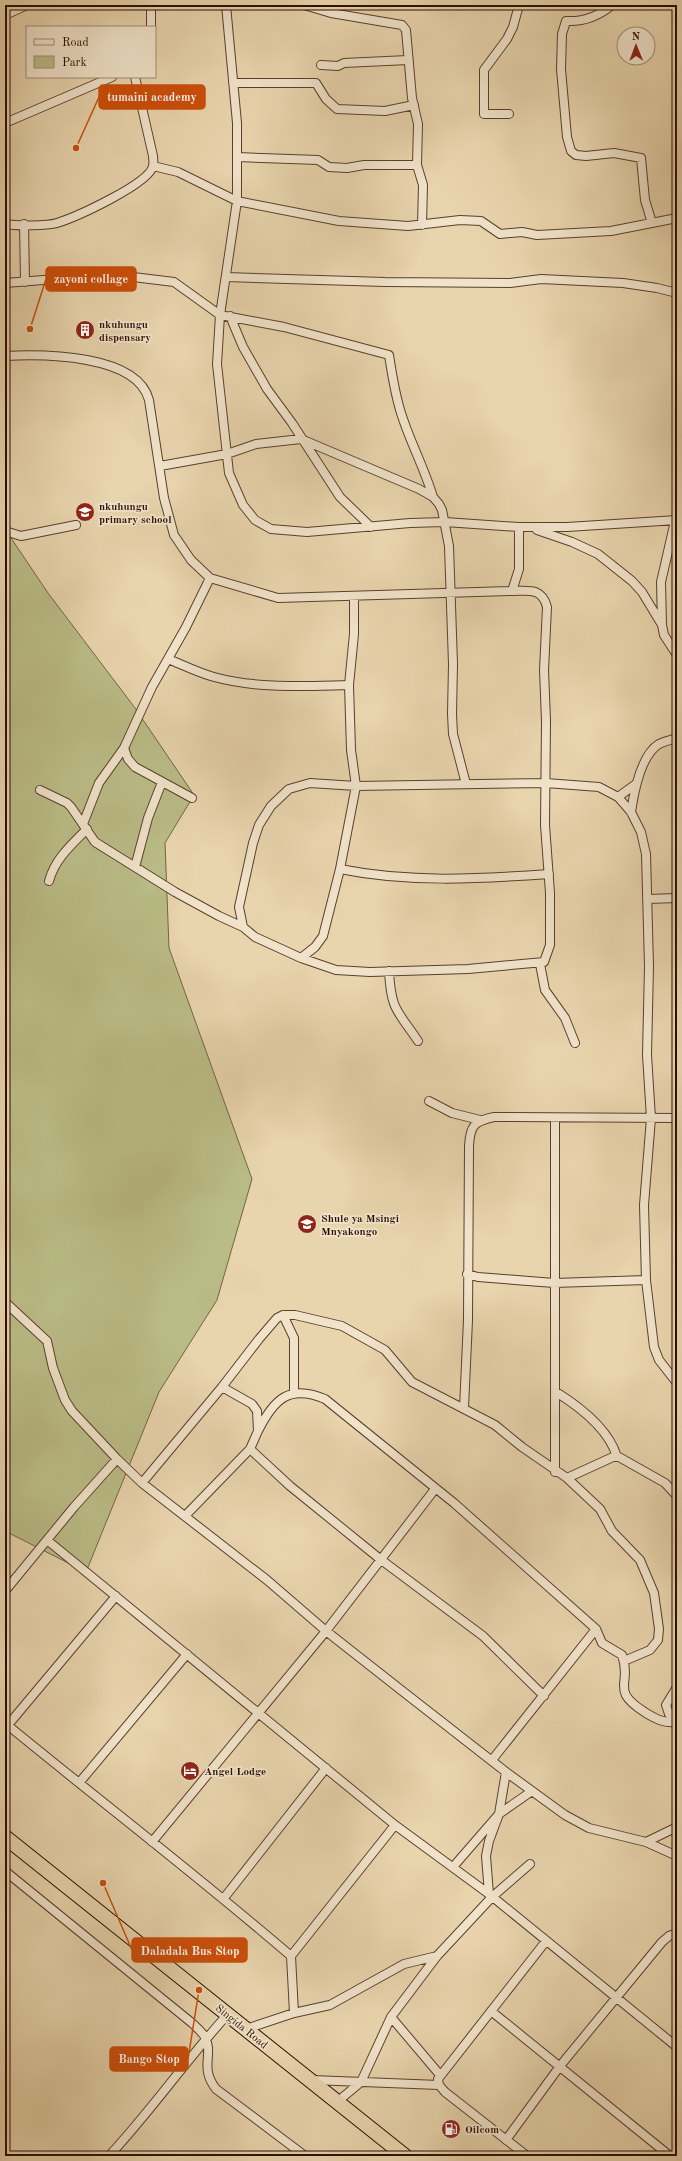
<svg xmlns="http://www.w3.org/2000/svg" width="682" height="2161" font-family="'Old Standard TT',serif">
	<style>
		.green { fill: #babc87; stroke: #736444 }
		.lines { fill: none; stroke-linecap: round; stroke-linejoin: round }
		.street-casing { stroke: #5b3f2b; stroke-width: 10 }
		.highway-casing { stroke: #2c0d00; stroke-width: 16 }
		.street { stroke: #f0e3ca; stroke-width: 8 }
		.highway { stroke: #e8d4ad; stroke-width: 14 }
		.labels { text-anchor: middle; stroke-width: 3.5; stroke-linejoin: round; paint-order: stroke }
		.poi-label { font-size: 11px; font-weight: bold; fill: #2c0d00; stroke: #f0e3ca; text-anchor: start }
		.street-label { font-size: 11px; fill: #2c0d00; stroke: #f0e3ca }
		.leader { fill: none; stroke: #cc4e0a; stroke-width: 1.5 }
		.callout-dot { fill: #cc4e0a; stroke: #f0e3ca; stroke-width: 1.5 }
		.callout { fill: #cc4e0a; stroke: #cc4e0a; stroke-width: 1.5 }
		.callout-label { font-size: 12px; text-anchor: middle; font-weight: bold; fill: #fff }
	</style>
	<rect width="100%" height="100%" fill="#e8d4ad"/>
	<filter id="stains"><feTurbulence type="fractalNoise" baseFrequency=".005" numOctaves="4"/><feColorMatrix values="0 0 0 0 .2 0 0 0 0 .09 0 0 0 0 .02 0 0 0 .5 -.17"/></filter>
	<radialGradient id="worn" r=".72"><stop offset=".6" stop-color="#630" stop-opacity="0"/><stop offset="1" stop-color="#630" stop-opacity=".3"/></radialGradient>
	<!-- green -->
	<path class="green" d="M5 529 48 593 135 708 194 795 165 843 169 948 252 1179 217 1300 159 1392 86 1572 5 1531Z"/>
	<g class="lines">
		<!-- street casing -->
		<g class="street-casing">
			<path id="street" d="M151 5V27
				M226 5 237 123V201L220 315 217 364 229 473 243 505 255 520 271 529 307 532 410 523 445 522 519 527H567L677 520
				M304 5 331 13 402 25 406 30 412 98 418 124 417 165
				M612 5C599 16 584 22 566 21L562 34 561 69 567 137 571 151 576 155 586 156 614 153 641 158 645 200 652 223
				M5 15 27 5
				M321 65 338 66 344 63 408 60
				M233 83H316L326 99 337 109 385 111 414 105
				M509 114H484V70L507 39 513 27 519 5
				M5 123 112 77
				M237 157 318 160 329 167 347 168 364 165H417L423 185 422 225
				M153 166 178 172 237 201 339 221 408 226 460 220 481 221 500 234 522 232 537 235 611 231 677 218
				M5 224C16 226 47 226 57 223 76 217 149 184 153 166 154 163 153 159 153 156L135 77
				M24 224 25 282
				M226 277 385 282 510 283 541 279 623 283 657 288 677 293
				M5 283 95 276 133 277 174 282 220 315 284 327 389 355C392 375 395 394 401 413 410 442 424 467 433 497
				M230 316 243 347 267 389 292 423 340 497 371 527
				M5 356C43 354 137 354 149 400L164 498 174 535 191 560 210 578 278 598 512 591C528 591 542 587 547 607L544 670 546 721 545 825 550 893V945L544 962 468 969 370 972 336 970 301 958 255 937 243 927 239 907 253 843 259 825 271 806 289 789 310 783 356 786 546 783 599 787 618 797 631 812 641 832 646 854 649 966 647 1055 651 1118 644 1205 646 1280 654 1347 659 1360 677 1383
				M160 466 227 454 256 444 301 439 419 489 433 497 439 504 442 510 449 546 453 664 452 714 453 734 466 784
				M675 521 661 582 662 625 664 635 677 655
				M537 530 572 542 598 554 632 581 642 592 662 625
				M5 531 21 536 76 525
				M512 591 519 569V527
				M168 659C183 665 199 673 214 677 258 689 304 686 349 685
				M40 790 67 803 71 807 95 842 175 892 219 916 243 927
				M618 797 636 784
				M192 798 135 767 128 759 124 748 152 687 186 627 210 578
				M631 812C634 792 641 755 659 744 665 741 671 740 677 738
				M83 824 99 783 124 748
				M135 867 148 818 162 782
				M340 869C409 883 478 879 549 874
				M49 881C55 859 71 845 87 829
				M648 899 677 898
				M301 958 315 947 323 936 340 869 356 786 351 750 349 685 354 634V596
				M540 964 545 990 565 1018 575 1043
				M389 971C391 1010 397 1010 418 1041
				M429 1101 452 1113 480 1120
				M467 1274 478 1277 554 1283 646 1280
				M5 1302 47 1341 53 1368 65 1400 72 1411 117 1459 142 1483 267 1580 326 1631 401 1690 506 1772 565 1815 589 1828 646 1842 677 1827
				M283 1315 294 1338V1393
				M556 1392C580 1407 609 1429 617 1457
				M464 1408 468 1320 469 1146C470 1126 474 1121 494 1117L677 1118
				M258 1431C274 1399 289 1384 325 1399L454 1503 596 1629 602 1643 622 1655C633 1685 608 1689 646 1713 656 1719 663 1723 675 1722
				M250 1449 290 1486 380 1559 483 1636 544 1696
				M555 1472V1118
				M567 1478 613 1457H619L665 1483 677 1496
				M142 1483 222 1387 259 1339 277 1318 283 1315H295L342 1326 385 1350 412 1382 495 1425 522 1447 567 1478 600 1509 612 1531 640 1560 654 1593 659 1629 658 1640 650 1650 624 1661
				M185 1516 250 1449 258 1431 257 1411 252 1404 222 1387
				M47 1540 395 1825 489 1894 677 2047
				M5 1591 74 1507 117 1459
				M677 1687 666 1705 669 1714 677 1723
				M5 1723C100 1801 198 1876 291 1956
				M8 1725 116 1596
				M492 1760 596 1629
				M79 1783 187 1654
				M152 1842 326 1631 435 1489
				M646 1842 677 1856
				M453 1867 499 1814 532 1791
				M5 1871 192 2023C197 2028 202 2032 205 2037 214 2055 199 2067 216 2089L305 2156
				M489 1894 486 1856 489 1841 499 1814 506 1772
				M224 1898 326 1768
				M491 2011 670 2156
				M294 2013 291 1956 395 1825
				M391 2017 440 2075
				M246 2029 294 2013 330 2005 404 1964 437 1956 492 1897 530 1864
				M312 2080 439 2085
				M337 2102 361 2082 391 2017 437 1956
				M506 2140 560 2066 662 1942 669 1936 677 1933
				M109 2156C151 2111 186 2060 228 2014
				M527 2156 445 2092 439 2085 438 2079 546 1941"/>
		</g>
		<!-- highway casing -->
		<g class="highway-casing">
			<path id="highway" d="M5 1837 405 2156"/>
		</g>
		<!-- street -->
		<use href="#street" class="street"/>
		<!-- highway -->
		<use href="#highway" class="highway"/>
	</g>
	<!-- icons -->
	<defs>
		<g id="building-disc" transform="scale(1)"><circle r="9.5" fill="#8f2418" stroke="#f0e3ca"/><path d="M-4-6H4V6H1V3H-1V6H-4ZM-2.5-4.3h1.7v1.8h-1.7ZM.8-4.3h1.7v1.8H.8ZM-2.5-1h1.7V.8h-1.7ZM.8-1h1.7V.8H.8Z" fill="#fff"/></g>
		<g id="school-disc" transform="scale(1)"><circle r="9.5" fill="#8f2418" stroke="#f0e3ca"/><path d="M0-5L7-2L0 1L-7-2ZM-4 1L0 2.5L4 1V4Q0 6-4 4Z" fill="#fff"/></g>
		<g id="hotel-disc" transform="scale(1)"><circle r="9.5" fill="#8f2418" stroke="#f0e3ca"/><path d="M-6-4.5h1.5V1H6V5H4.5V3h-9V5H-6ZM-4 0a1.8 1.8 0 1 1 3.6 0ZM.5 0V-2.5h3Q6-2.5 6 0Z" fill="#fff"/></g>
		<g id="fuel-disc" transform="scale(1)"><circle r="9.5" fill="#8f2418" stroke="#f0e3ca"/><path d="M-5.5-6h7V0h2V4h1.3V-2.5L3-4.5l.8-.8L6-3V5H2.5V1h-1V6h-7ZM-4.2-4.7v3.2H.2V-4.7Z" fill="#fff"/></g>
	</defs>
	<g fill-rule="evenodd">
		<use href="#building-disc" x="85" y="330"/>
		<use href="#school-disc" x="85" y="512"/>
		<use href="#school-disc" x="307" y="1224"/>
		<use href="#hotel-disc" x="190" y="1771"/>
		<use href="#fuel-disc" x="451" y="2129"/>
	</g>
	<g class="labels">
		<!-- poi labels -->
		<g class="poi-label">
			<text x="99" y="328">nkuhungu<tspan x="99" dy="13">dispensary</tspan></text>
			<text x="99" y="510">nkuhungu<tspan x="99" dy="13">primary school</tspan></text>
			<text x="321" y="1222">Shule ya Msingi<tspan x="321" dy="13">Mnyakongo</tspan></text>
			<text x="204" y="1775">Angel Lodge</text>
			<text x="465" y="2133">Oilcom</text>
		</g>
		<!-- street labels -->
		<g class="street-label">
			<text transform="translate(242 2026) rotate(39)" y="4">Singida Road</text>
		</g>
	</g>
	<!-- callouts -->
	<path class="leader" d="M76 148L99 97M30 329L46 279M103 1883L132 1950M199 1990L188 2059"/>
	<g class="callout-dot">
		<circle cx="76" cy="148" r="4"/>
		<circle cx="30" cy="329" r="4"/>
		<circle cx="103" cy="1883" r="4"/>
		<circle cx="199" cy="1990" r="4"/>
	</g>
	<g class="callout">
		<rect x="99" y="85" width="106" height="24" rx="4"/>
		<rect x="46" y="267" width="90" height="24" rx="4"/>
		<rect x="132" y="1938" width="115" height="24" rx="4"/>
		<rect x="110" y="2047" width="78" height="24" rx="4"/>
	</g>
	<g class="callout-label">
		<text x="152" y="101">tumaini academy</text>
		<text x="91" y="283">zayoni collage</text>
		<text x="190" y="1955">Daladala Bus Stop</text>
		<text x="149" y="2063">Bango Stop</text>
	</g>
	<!-- margin -->
	<rect width="682" height="2161" fill="none" stroke="#e8d4ad" stroke-width="20"/>
	<rect x="6" y="6" width="670" height="2149" fill="none" stroke="#2c0d00" stroke-width="2"/>
	<rect x="10" y="10" width="662" height="2141" fill="none" stroke="#2c0d00"/>
	<!-- legend -->
	<rect x="26" y="26" width="130" height="52" fill="#f0e3ca" stroke="#a28d79"/>
	<rect x="34" y="39" width="20" height="6" fill="#f0e3ca" stroke="#a28d79"/>
	<text x="62" y="46" font-size="12" fill="#2c0d00">Road</text>
	<rect x="34" y="56" width="20" height="12" fill="#babc87" stroke="#a28d79"/>
	<text x="62" y="66" font-size="12" fill="#2c0d00">Park</text>
	<!-- north arrow -->
	<g transform="translate(636 46) rotate(359)"><circle r="19" fill="#f0e3ca" stroke="#a28d79"/>
	<path d="M0-3L7 15L0 10L-7 15Z" fill="#8f2418"/>
	<text y="-6" font-size="11" font-weight="bold" text-anchor="middle" fill="#2c0d00">N</text>
	</g>
	<rect width="100%" height="100%" filter="url(#stains)"/>
	<rect width="100%" height="100%" fill="url(#worn)"/>
</svg>
